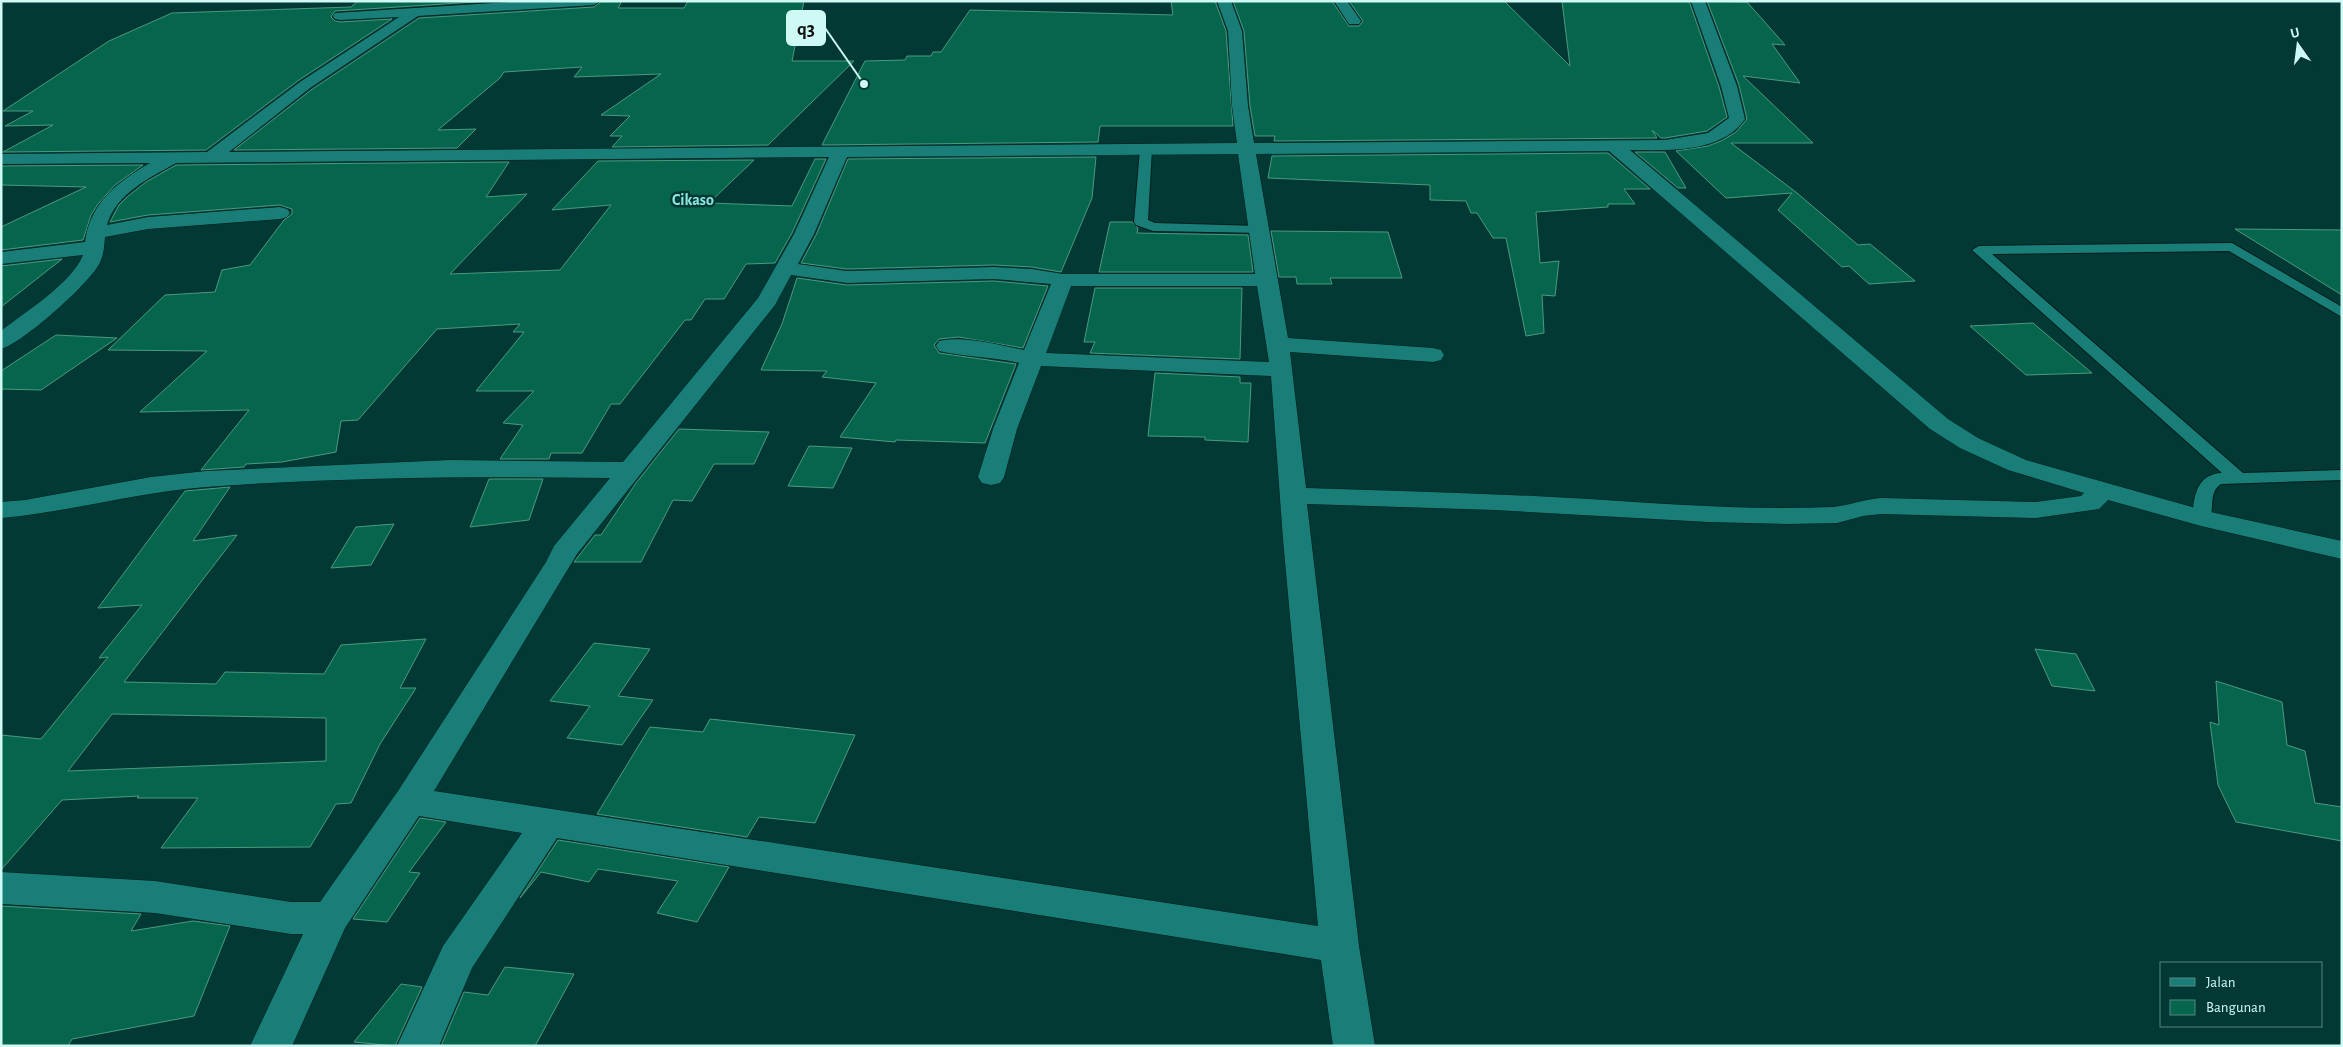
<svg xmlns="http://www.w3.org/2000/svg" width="2343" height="1047" font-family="'Alegreya Sans',sans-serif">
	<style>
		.building { fill: #06664d; stroke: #4c997e; fill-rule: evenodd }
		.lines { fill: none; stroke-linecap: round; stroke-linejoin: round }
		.service-casing { stroke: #011e1b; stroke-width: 2 }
		.minor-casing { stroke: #011e1b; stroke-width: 1 }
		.service { fill: #197e78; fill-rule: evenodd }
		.minor { fill: #197e78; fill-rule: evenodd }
		.labels { text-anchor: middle; stroke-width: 5; stroke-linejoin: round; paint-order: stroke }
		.far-quarter-label { font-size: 16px; font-weight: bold; fill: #8de7df; stroke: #033935 }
		.leader { fill: none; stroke: #cff9f4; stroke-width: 2 }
		.callout-dot { fill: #cff9f4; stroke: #033935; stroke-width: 2 }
		.callout { fill: #cff9f4; stroke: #cff9f4; stroke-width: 2 }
		.callout-label { font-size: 19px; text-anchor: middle; font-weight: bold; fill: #111 }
	</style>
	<rect width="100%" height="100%" fill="#033935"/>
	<!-- building -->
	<path class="building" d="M358 1H491L335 11 331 17 335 21 340 22 392 19 299 80 206 150 3 152 53 125 5 126 33 111H3L109 41 172 13 351 7Z
		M602 1H622L618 8H684L688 1H804L792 61H854L768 145 612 147 622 136H610L630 116 601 115 661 74 574 77 582 67 504 72 500 78 438 130 476 129 457 148 234 150 311 90 419 18 594 7Z
		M1171 1H1215L1226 31 1233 126H1100L1098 142 822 145 865 61 905 60 907 56H931L933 52H941L970 10 1173 15Z
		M1233 1H1332L1349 26H1359L1363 21 1349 1H1504L1570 66 1562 1H1689L1719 87 1727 117 1707 131 1665 138H1661L1652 130 1657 138 1274 141 1275 136H1255L1250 106 1244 31Z
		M1707 1 1747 2 1785 45 1772 44 1800 83 1743 76 1813 143H1731L1797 193 1858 245 1870 244 1915 281 1869 284 1849 266 1842 267 1778 210 1792 193 1726 198 1676 151 1708 146 1723 140 1736 132 1747 119 1739 85Z
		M1635 152H1665L1686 188H1678Z
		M1608 153 1650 189H1624L1635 204H1608V207L1536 212 1540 263 1559 261 1555 296 1542 295 1544 333 1526 336 1506 238H1493L1477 213H1471L1466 201 1430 200V185L1268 178 1272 156Z
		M1096 157 1092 198 1061 272 1032 267 994 265 847 269 801 263 816 235 848 159Z
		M815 159H826L792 233 775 263 746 264 724 299H705L691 320H685L620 404H611L582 453H551L549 459H500L523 425 503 423 534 391H476L524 332H513L520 324 437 329 358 420 341 421 336 452 282 462 246 464 244 467 201 470 249 410 140 412 207 351 108 350 165 295 215 292 222 270 250 265 284 220 292 214V209L280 205 148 215 110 222 119 205 127 197 146 182 176 165 509 162 486 197 527 194 450 274 560 270 611 205 552 210 598 161 754 160 709 203 792 206Z
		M143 165 115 185 98 204 91 215 83 240 1 250V227L86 187 1 185V166Z
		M1110 222H1132L1138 228 1137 233 1248 235 1253 272H1099Z
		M2235 229 2342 230V295Z
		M1271 231 1388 232 1402 278H1330L1332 284H1297L1296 277H1279Z
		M62 259 1 307V266Z
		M797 278 847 285 994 281 1048 286 1023 348 959 337 939 339 934 345 939 353 1016 364 985 443 896 440 895 442 840 437 876 383 822 377 827 371 761 370 782 324Z
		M1095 288H1242L1240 359 1090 353 1095 342H1084Z
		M2033 323 2092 373 2026 375 1970 326Z
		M56 335 117 338 41 390 1 389V371Z
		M1155 373 1240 377V383H1251L1248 442 1205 440V437L1148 436Z
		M679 429 769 432 754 464H714L692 501 673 500 641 562H574L595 535H601L636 483Z
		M809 446 852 448 833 488 788 486Z
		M489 479H543L529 520 470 527Z
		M230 487 193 541 237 535 124 682 216 684 225 672 324 674 341 645 426 639 400 688H416L380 744 351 803 336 804 310 847 161 848 198 798H137L139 796 62 800 1 870V735L41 739 108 657 99 658 142 605 98 608 185 491ZM112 714 326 718V761L68 771Z
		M394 524 371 565 331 568 356 527Z
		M594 643 650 649 618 696 653 700 622 745 567 738 590 706 550 701Z
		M2035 649 2076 654 2095 691 2052 686Z
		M2216 681 2282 702 2287 745 2305 751 2315 803 2342 807V841L2236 822 2218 785 2210 722 2219 725Z
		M710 719 855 735 815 823 759 817 747 837 597 814 650 727 703 732Z
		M420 818 446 822 409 872 420 873 387 922 353 919Z
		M558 840 729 867 697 922 657 913 678 881 598 869 589 882 541 872 520 898Z
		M1 906 141 914 131 931 193 921 230 926 194 1016 72 1039 68 1046H1Z
		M505 967 574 974 535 1046H441L464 992 488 995Z
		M401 984 422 987 395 1046 354 1042Z"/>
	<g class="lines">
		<!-- service casing -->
		<g class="service-casing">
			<path id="service" d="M1146 145 1152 149 1148 220 1155 223 1259 226 1266 230 1264 233 1153 231 1136 225 1134 222 1140 149Z
				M2232 243 2342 307V317L2229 251 1992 254 2243 473 2342 470V480L2221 484C2207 493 2216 510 2208 522L2201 524 2194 522 2192 518C2194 497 2196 474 2222 473L1972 250 1979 246Z"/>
		</g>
		<!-- minor casing -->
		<g class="minor-casing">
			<path id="minor" d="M525 1H600L594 5 418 16 310 88 229 152 1237 143 1232 106 1228 31 1217 1H1231L1242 31 1248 106 1254 143 1665 140 1708 133 1729 118 1721 86 1691 1H1705L1737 86 1745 119C1721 154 1667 150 1630 150L1948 419 1978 438 2026 460 2206 511 2342 541V559L2201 526 2108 500 2099 509 2036 518 1881 514 1863 516 1837 523 1787 524 1708 522 1495 510 1307 504 1359 946 1375 1046H1333L1321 960 557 838 472 968 439 1046H397L443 946 522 833 419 816 345 928 292 1046H250L303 934H291L155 913 1 904V872L155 881 291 902H320L398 791 546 562 554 546 610 478C475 476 341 477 206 487 137 492 70 512 1 518V502L25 500 151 477 206 471 450 460 623 462 758 298 794 234 829 157 176 163C150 178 116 193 107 225L148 217 280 207 287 209 290 213 287 217 280 219 148 229 105 237C104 248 104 256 98 266 86 286 23 343 1 349V331C25 312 72 283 83 255L1 264V252L85 242C90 203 117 182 150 163L1 164V154L207 152 300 82 399 17 340 20 335 19 333 16 335 13ZM1609 151 1930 429 1960 448 2008 470 2084 493 2081 496 2036 502 1881 498C1865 499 1847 506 1833 507 1746 511 1658 503 1571 498 1483 493 1394 491 1306 488L1290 352 1433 362 1441 360 1444 355 1441 350 1433 348 1288 338 1256 154ZM1238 154 1255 274H1063L1032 269 994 267 847 271 798 264 814 234 847 157ZM791 275 847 283 994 279 1051 284 1024 350C1000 345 963 335 939 341L936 346 939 351C965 357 993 357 1019 363L993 429 978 477 982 483 991 485 1000 483 1004 477 1017 429 1041 366 1271 376 1283 539 1318 926 434 791 577 554 775 305ZM1071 286H1257L1269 362 1046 353Z
				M1334 1H1347L1361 21 1359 24H1349Z"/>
		</g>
		<!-- service -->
		<use href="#service" class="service"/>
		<!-- minor -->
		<use href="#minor" class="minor"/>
	</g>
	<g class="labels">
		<!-- far-quarter labels -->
		<g class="far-quarter-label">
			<text x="693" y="205">Cikaso</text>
		</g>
	</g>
	<!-- callouts -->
	<path class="leader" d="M864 84L825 28"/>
	<circle class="callout-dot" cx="864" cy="84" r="5"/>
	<rect class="callout" x="787" y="11" width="38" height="34" rx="5"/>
	<g class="callout-label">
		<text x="806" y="35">q3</text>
	</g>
	<!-- border -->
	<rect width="2343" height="1047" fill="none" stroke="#cff9f4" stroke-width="5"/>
	<!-- legend -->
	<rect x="2160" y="962" width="162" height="65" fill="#033935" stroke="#558681"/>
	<rect x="2170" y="978" width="25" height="8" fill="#197e78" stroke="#558681"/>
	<text x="2206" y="987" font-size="15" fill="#cff9f4">Jalan</text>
	<rect x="2170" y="1000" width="25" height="15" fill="#06664d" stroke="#558681"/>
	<text x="2206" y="1012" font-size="15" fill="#cff9f4">Bangunan</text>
	<!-- north arrow -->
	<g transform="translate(2298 45) rotate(346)" stroke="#033935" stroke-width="4" paint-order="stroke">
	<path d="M0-4L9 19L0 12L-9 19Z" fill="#cff9f4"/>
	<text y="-8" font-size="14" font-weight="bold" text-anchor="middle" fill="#cff9f4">U</text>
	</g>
</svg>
